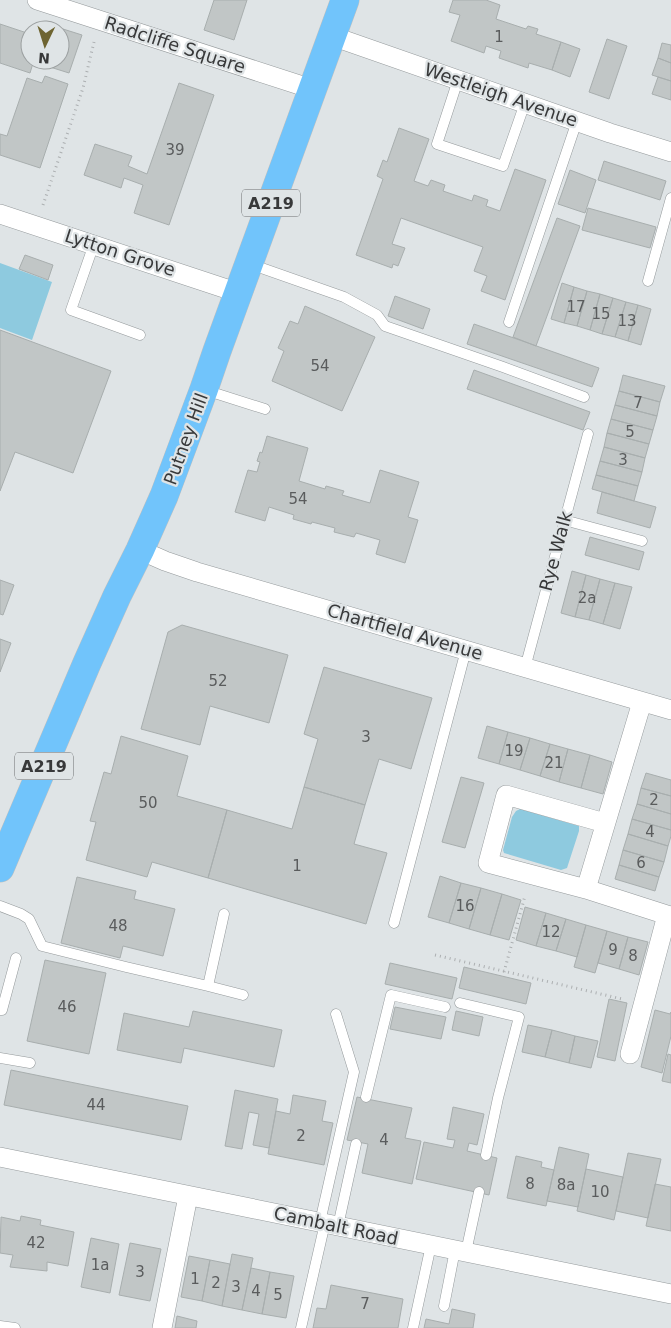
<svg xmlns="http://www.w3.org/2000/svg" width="671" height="1328" font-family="'DejaVu Sans',sans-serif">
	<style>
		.green { fill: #8ecadf }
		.building { fill: #c1c6c6; stroke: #a8aeae }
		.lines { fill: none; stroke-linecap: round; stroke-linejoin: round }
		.lane-casing { stroke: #959a9c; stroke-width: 11 }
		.street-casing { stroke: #959a9c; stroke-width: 20 }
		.primary-casing { stroke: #bfc0c0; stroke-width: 29 }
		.path { stroke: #acafb1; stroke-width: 3; stroke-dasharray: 1 4; stroke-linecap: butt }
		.lane { stroke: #fff; stroke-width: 10 }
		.street { stroke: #fff; stroke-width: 19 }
		.primary { stroke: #71c4fb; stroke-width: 28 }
		.labels { text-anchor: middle; stroke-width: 4.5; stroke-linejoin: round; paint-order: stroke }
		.number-label { font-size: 15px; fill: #5a5c5d }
		.shield { fill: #dfe4e6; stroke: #6a6c6e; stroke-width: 1 }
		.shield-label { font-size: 16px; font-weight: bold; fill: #38393a }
		.street-label { font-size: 18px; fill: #38393a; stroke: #dfe4e6 }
	</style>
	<rect width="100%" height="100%" fill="#dfe4e6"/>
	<!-- green -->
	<path class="green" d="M0 263 52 282 32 340 0 328Z
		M520 809 579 826V831L567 868 561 870 504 853 503 850 512 817 516 811Z"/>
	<!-- building -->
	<path class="building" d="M214 0H247L234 40 204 30Z
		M453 0H486L500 5 496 19 526 29 528 26 538 29 536 34 561 42 552 70 529 63 528 68 499 58 501 51 486 46 484 53 451 41 460 15 449 12Z
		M0 24 30 34V60H34L30 73 0 63Z
		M63 29 82 35 69 73 50 67 52 60H60V37Z
		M607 39 627 46 609 99 589 92Z
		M561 42 580 49 570 77 552 70Z
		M662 43 671 45V63L658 58Z
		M658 58 671 63V81L652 75Z
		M45 76 68 84 40 168 0 155V134L7 136 27 78 42 83Z
		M658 77 671 81V100L652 94Z
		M179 83 214 95 169 225 134 213 143 185 124 178 121 188 84 175 95 144 132 156 128 166 147 174Z
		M399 128 429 139 414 181 428 186 431 180 445 185 443 191 472 201 474 195 488 200 486 206 500 211 515 169 546 180 505 300 481 291 487 276 474 271 483 247 401 218 392 244 405 248 398 266 393 264 392 268 356 255 383 179 377 176 383 160 387 162Z
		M604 161 666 181 660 200 598 180Z
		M570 170 596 180 585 213 558 204Z
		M588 208 656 227 650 248 582 230Z
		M557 218 580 226 536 346 513 337Z
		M25 255 53 265 48 280 19 269Z
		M562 283 574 287 564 323 551 319Z
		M574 287 587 291 577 326 564 323Z
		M587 291 600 294 590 330 577 326Z
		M600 294 613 298 602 334 590 330Z
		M395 296 430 309 423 329 388 316Z
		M613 298 626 302 615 337 602 334Z
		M626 302 638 305 628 341 615 337Z
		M638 305 651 309 641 345 628 341Z
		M305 306 375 337 342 411 272 381 284 351 278 348 290 321 298 324Z
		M474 324 599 368 592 387 467 344Z
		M0 330 111 371 73 473 15 452 0 491Z
		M474 370 590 412 583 430 467 389Z
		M623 375 665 386 660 402 619 391Z
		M619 391 660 402 657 416 615 405Z
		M615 405 657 416 653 430 611 419Z
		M611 419 653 430 649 444 607 433Z
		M607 433 649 444 645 458 604 447Z
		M267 436 308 448 299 481 325 489 326 486 344 491 342 495 370 503 380 470 419 482 408 517 418 520 405 563 376 554 380 540 356 533 354 537 334 532 335 528 312 522 311 524 293 519 294 515 269 507 265 521 235 512 248 470 257 472 260 462 257 461 260 452 262 453Z
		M604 447 645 458 642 472 600 461Z
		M600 461 642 472 638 486 596 475Z
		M596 475 638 486 634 501 592 489Z
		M602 492 656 507 650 528 597 513Z
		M590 537 644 552 639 570 585 555Z
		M572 571 586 575 575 617 561 613Z
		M586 575 600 579 589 620 575 617Z
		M600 579 615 583 603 624 589 620Z
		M0 580 14 585 3 615 0 614Z
		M615 583 632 587 620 629 603 624Z
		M182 625 288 655 269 723 210 706 200 745 141 729 168 632Z
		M0 639 11 643 0 672Z
		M324 667 432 698 411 769 379 759 365 805 304 787 318 739 304 734Z
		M487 726 508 732 499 764 478 758Z
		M508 732 530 738 520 770 499 764Z
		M121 736 188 756 177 796 227 810 208 878 152 862 147 877 86 860 96 822 90 821 104 772 111 774Z
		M530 738 550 744 540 776 520 770Z
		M550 744 568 749 559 782 540 776Z
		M568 749 590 755 581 788 559 782Z
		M590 755 612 762 603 794 581 788Z
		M646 773 671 780V796L641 788Z
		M461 777 484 783 465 848 442 842Z
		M304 787 365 805 354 844 387 853 366 924 208 878 227 810 292 829Z
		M641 788 671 796V814L637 804Z
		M637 804 671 814V830L632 819Z
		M632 819 671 830V836L668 846 628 834Z
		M628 834 668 846 664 862 623 850Z
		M623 850 664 862 659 877 619 865Z
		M619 865 659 877 655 891 615 879Z
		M440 876 461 883 449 923 428 917Z
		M77 877 136 891 134 899 175 909 163 956 123 946 120 958 61 943Z
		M461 883 481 888 469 929 449 923Z
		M481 888 502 894 490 935 469 929Z
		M502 894 521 900 509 940 490 935Z
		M525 907 546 913 536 946 516 940Z
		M546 913 566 919 556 951 536 946Z
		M566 919 586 925 577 957 556 951Z
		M586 925 607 931 595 973 574 967Z
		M607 931 628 937 619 969 598 963Z
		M628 937 648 942 639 975 619 969Z
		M45 960 106 973 89 1054 27 1041Z
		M390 963 457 978 452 999 385 984Z
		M464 967 531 983 526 1004 459 988Z
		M609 999 627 1003 615 1061 597 1057Z
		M395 1007 446 1017 441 1039 390 1029Z
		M655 1010 670 1014 671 1012V1036L662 1073 641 1067Z
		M193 1011 282 1030 274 1067 184 1048 181 1063 117 1050 124 1013 189 1027Z
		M456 1011 483 1017 479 1036 452 1030Z
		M528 1025 552 1030 545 1057 522 1052Z
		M552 1030 575 1036 569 1063 545 1057Z
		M575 1036 598 1041 591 1068 569 1063Z
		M668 1054 671 1055V1083L662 1081Z
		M11 1070 188 1106 181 1140 4 1105Z
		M235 1090 278 1099 269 1148 253 1145 259 1114 249 1112 242 1149 225 1146Z
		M293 1095 326 1101 322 1121 333 1123 324 1165 268 1154 276 1111 290 1114Z
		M357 1097 412 1108 405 1138 421 1141 412 1184 362 1173 368 1144 347 1140Z
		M453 1107 484 1114 477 1145 469 1143 467 1151 497 1158 489 1195 416 1179 424 1142 453 1148 455 1140 447 1139Z
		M559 1147 589 1154 578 1207 547 1201Z
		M628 1153 661 1159 648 1218 616 1211Z
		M516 1156 542 1162 541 1167 554 1170 546 1206 507 1198Z
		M586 1169 623 1177 614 1220 577 1211Z
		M655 1184 671 1187V1231L646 1226Z
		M21 1216 41 1220 40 1225 74 1232 68 1266 47 1262V1271L10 1267 13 1255 0 1253 1 1217 20 1221Z
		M91 1238 119 1244 110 1293 81 1287Z
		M130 1243 161 1249 150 1301 119 1295Z
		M232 1254 253 1258 242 1310 222 1306Z
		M189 1256 210 1260 202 1301 181 1297Z
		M210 1260 230 1264 222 1306 202 1301Z
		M251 1268 270 1272 262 1314 242 1310Z
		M270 1272 294 1276 286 1318 262 1314Z
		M331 1285 403 1299 398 1328H313L317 1308 326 1309Z
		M452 1309 475 1314 473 1328H424L426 1319 449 1324Z
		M177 1316 197 1321 196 1328H175Z"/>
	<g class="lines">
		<!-- lane casing -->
		<g class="lane-casing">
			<path id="lane" d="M458 80 437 144 503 166 525 103
				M94 244 71 310 140 335
				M250 264 344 297 377 315 385 326 503 367 584 397
				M648 281 671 198
				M509 322 577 121
				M205 390 265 409
				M564 520 642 541
				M525 668 588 434
				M0 906 21 914 29 919 42 946 126 967 208 986 224 914
				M394 923 466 650
				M208 986 243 995
				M460 1003 519 1017 498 1098 486 1155
				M0 1010H2L16 958
				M0 1058 30 1063
				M366 1097 391 995 445 1007
				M320 1222 354 1072 336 1014
				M338 1226 356 1144
				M466 1252 479 1192
				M444 1306 455 1250
				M0 1326 15 1328
				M301 1328 325 1223
				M413 1328 431 1245"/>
		</g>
		<!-- street casing -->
		<g class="street-casing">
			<path id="street" d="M37 0 312 89
				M332 36 610 133 671 152
				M0 214 239 293
				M140 550 165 561 197 572 671 710
				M605 823 506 795 488 863 586 889 642 702
				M586 889 667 915
				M630 1054 667 915 671 916
				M0 1157 671 1294
				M162 1328 188 1196"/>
		</g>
		<!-- primary casing -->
		<g class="primary-casing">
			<path id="primary" d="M0 868 87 663 117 596 140 550 164 496 204 389 217 351 345 0"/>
		</g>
		<!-- path -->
		<path class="path" d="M43 205 83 88 94 42
			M435 955 622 999
			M504 972 525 896"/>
		<!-- lane -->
		<use href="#lane" class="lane"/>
		<!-- street -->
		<use href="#street" class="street"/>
		<!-- primary -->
		<use href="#primary" class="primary"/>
	</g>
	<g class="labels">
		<!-- number labels -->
		<g class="number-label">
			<text x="499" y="42">1</text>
			<text x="175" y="155">39</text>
			<text x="576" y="312">17</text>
			<text x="601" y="319">15</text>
			<text x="627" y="326">13</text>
			<text x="320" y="371">54</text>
			<text x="638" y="408">7</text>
			<text x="630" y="437">5</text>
			<text x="623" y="465">3</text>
			<text x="298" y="504">54</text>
			<text x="587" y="603">2a</text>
			<text x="218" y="686">52</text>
			<text x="366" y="742">3</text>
			<text x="514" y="756">19</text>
			<text x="554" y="768">21</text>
			<text x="654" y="805">2</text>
			<text x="148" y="808">50</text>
			<text x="650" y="837">4</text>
			<text x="641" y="868">6</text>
			<text x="297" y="871">1</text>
			<text x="465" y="911">16</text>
			<text x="118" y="931">48</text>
			<text x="551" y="937">12</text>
			<text x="613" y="955">9</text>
			<text x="633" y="961">8</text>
			<text x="67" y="1012">46</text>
			<text x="96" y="1110">44</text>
			<text x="301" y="1141">2</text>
			<text x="384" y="1145">4</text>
			<text x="530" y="1189">8</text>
			<text x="566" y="1190">8a</text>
			<text x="600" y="1197">10</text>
			<text x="36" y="1248">42</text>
			<text x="100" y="1270">1a</text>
			<text x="140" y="1277">3</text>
			<text x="195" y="1284">1</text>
			<text x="216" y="1288">2</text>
			<text x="236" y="1292">3</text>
			<text x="256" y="1296">4</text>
			<text x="278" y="1300">5</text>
			<text x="365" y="1309">7</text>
		</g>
		<!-- shield labels -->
		<g class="shield">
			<rect x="242" y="189.5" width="58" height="27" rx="4"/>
			<rect x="15" y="752.5" width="58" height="27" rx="4"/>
		</g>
		<g class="shield-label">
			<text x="271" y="209">A219</text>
			<text x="44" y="772">A219</text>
		</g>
		<!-- street labels -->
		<g class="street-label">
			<text transform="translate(175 45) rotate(18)" y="6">Radcliffe Square</text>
			<text transform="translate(501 95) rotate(19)" y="6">Westleigh Avenue</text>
			<text transform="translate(120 253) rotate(18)" y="6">Lytton Grove</text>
			<text transform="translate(186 439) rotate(-70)" y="6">Putney Hill</text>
			<text transform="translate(556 551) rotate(-75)" y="6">Rye Walk</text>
			<text transform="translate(405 632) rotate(16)" y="6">Chartfield Avenue</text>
			<text transform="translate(336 1226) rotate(12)" y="6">Cambalt Road</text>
		</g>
	</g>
	<!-- north arrow -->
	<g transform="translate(45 45) rotate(184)"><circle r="24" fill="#dfe4e6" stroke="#9ca0a1"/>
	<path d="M0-4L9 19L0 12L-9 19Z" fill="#6e6431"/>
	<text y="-8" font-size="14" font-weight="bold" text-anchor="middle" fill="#38393a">N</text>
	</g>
</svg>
